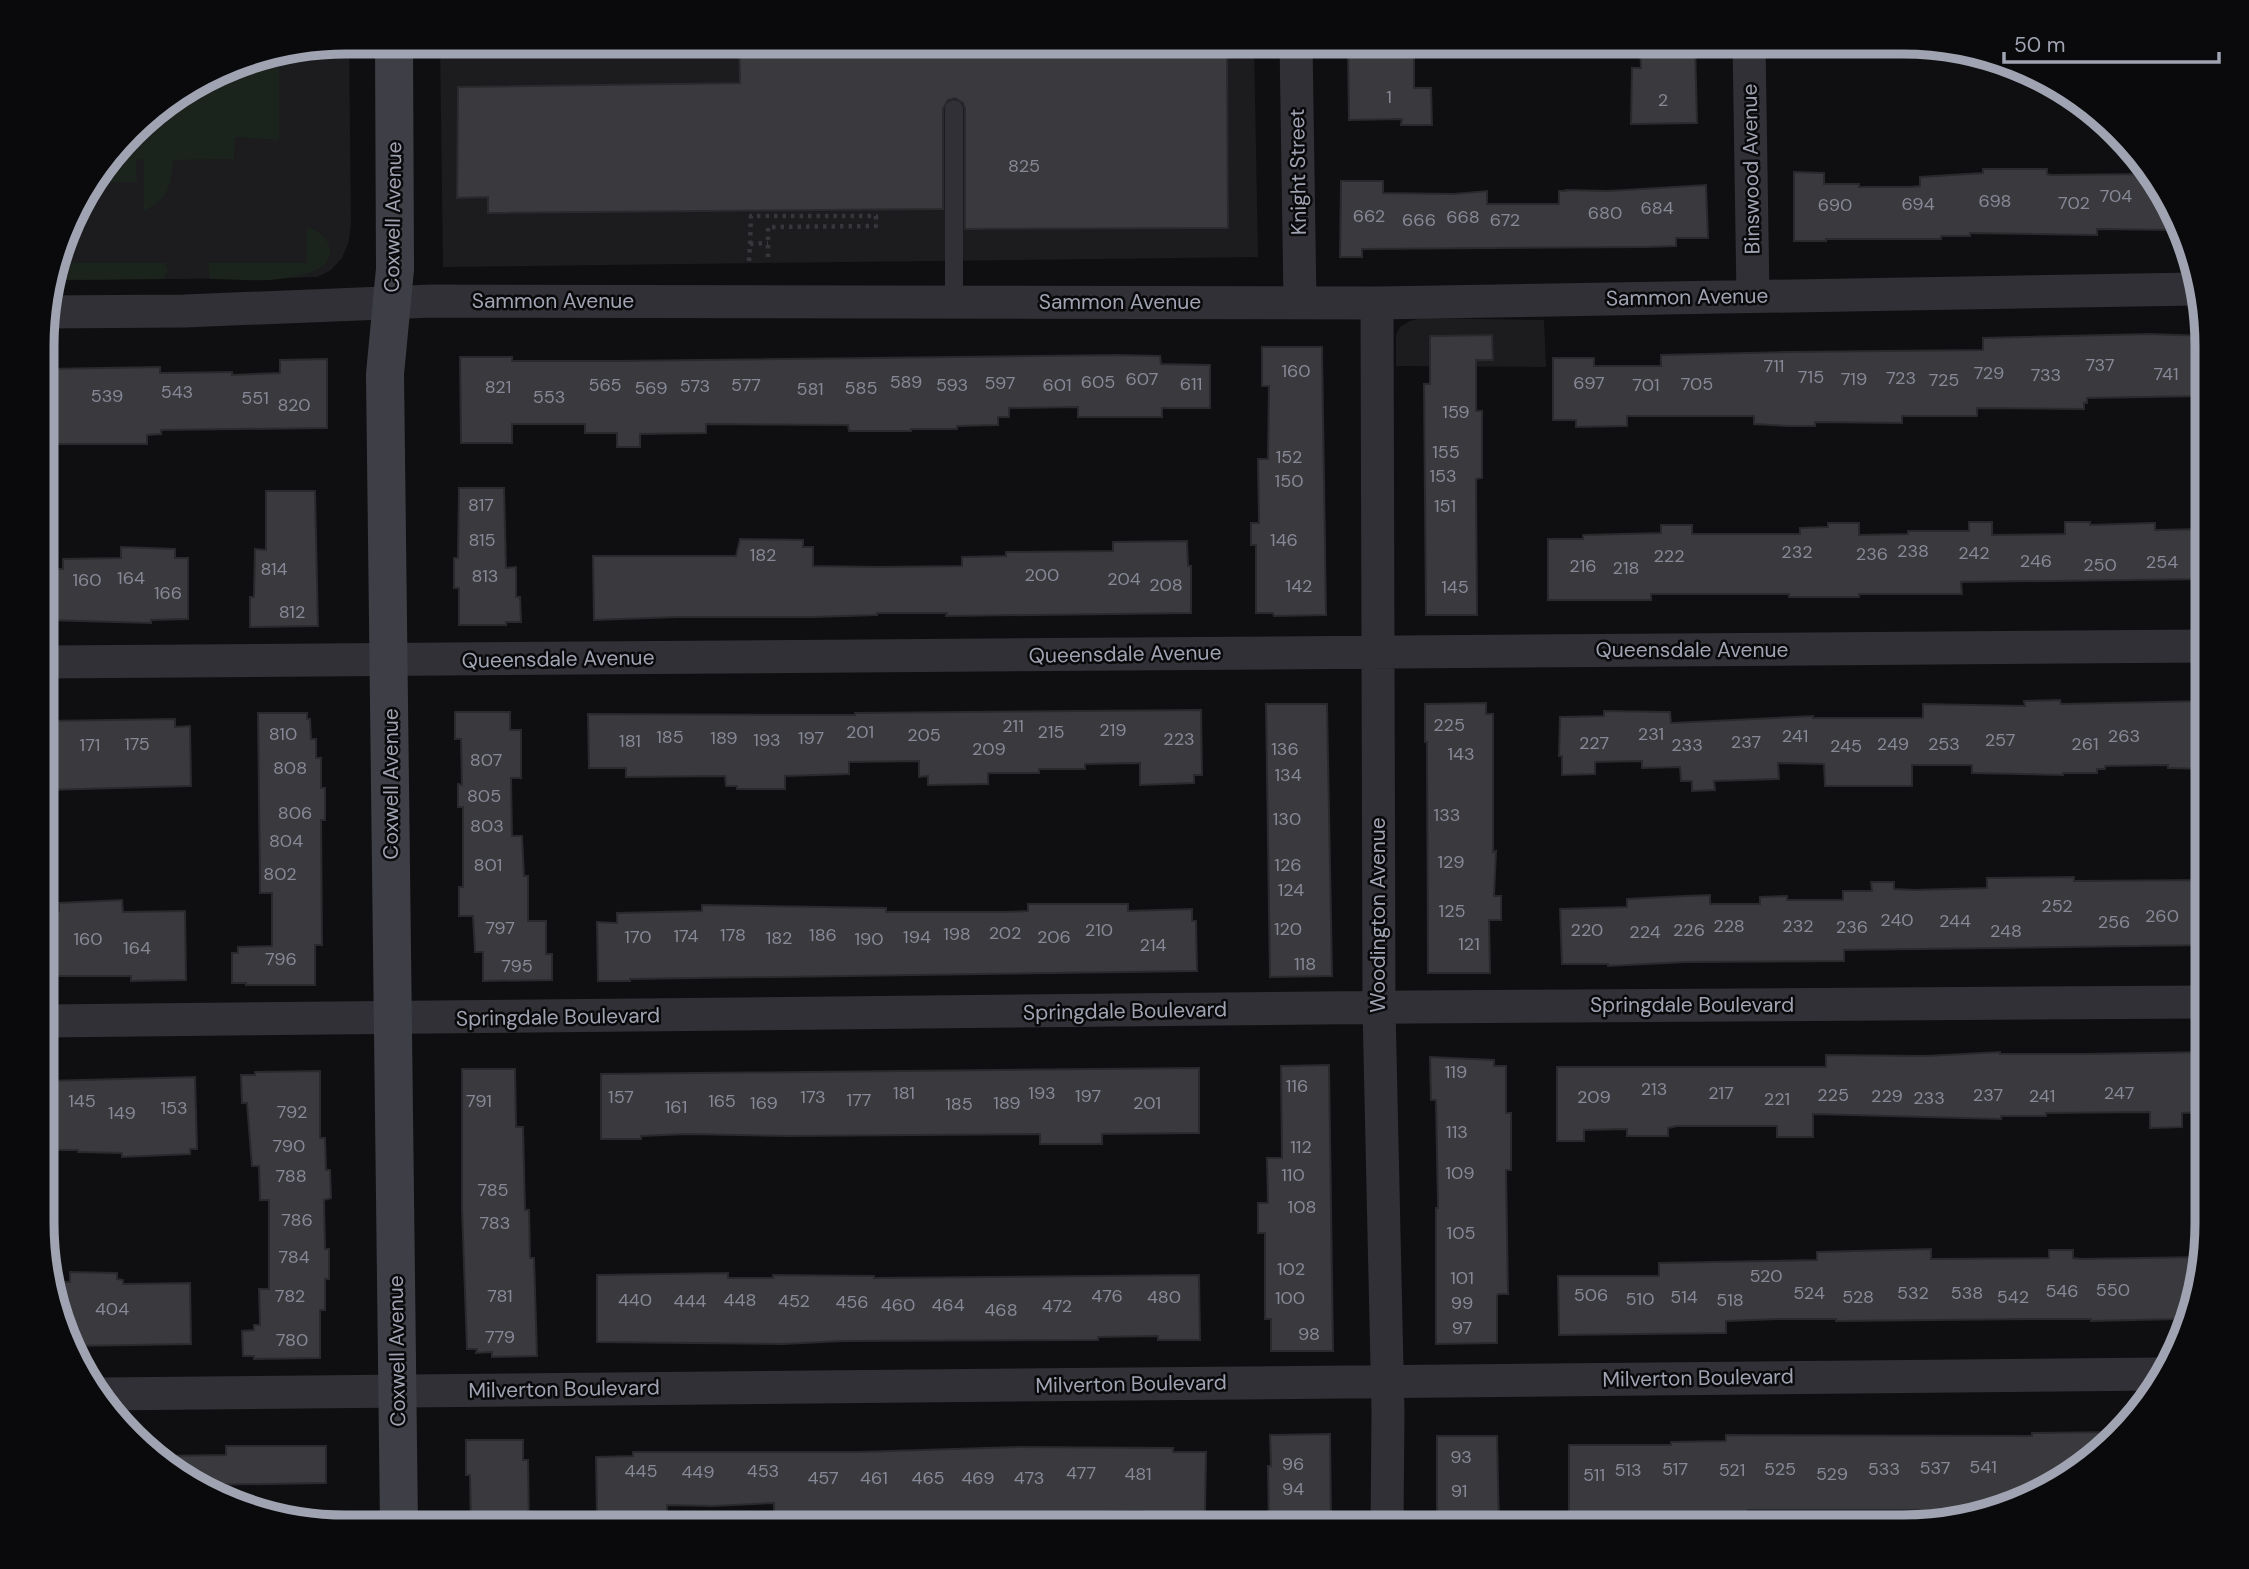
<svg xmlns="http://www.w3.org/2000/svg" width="2249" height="1569" font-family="'DM Sans',sans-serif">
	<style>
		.built { fill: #1c1b1e }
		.green { fill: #1b231d }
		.building { fill: #39393e; stroke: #2a292d; stroke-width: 2 }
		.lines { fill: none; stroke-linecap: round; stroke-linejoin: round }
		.path { stroke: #36373d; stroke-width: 4.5; stroke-dasharray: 3.5 5; stroke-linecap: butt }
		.lane { stroke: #303036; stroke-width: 18 }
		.street { stroke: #303036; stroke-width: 33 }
		.secondary { stroke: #3e3f46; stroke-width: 38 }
		.labels { text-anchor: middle; stroke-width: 5; stroke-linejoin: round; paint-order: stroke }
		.number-label { font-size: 18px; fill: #868895 }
		.street-label { font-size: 21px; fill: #a0a3b2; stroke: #0a0a0c }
		.rim { fill: none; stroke: #a0a3b2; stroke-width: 9 }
	</style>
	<rect width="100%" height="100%" fill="#0f0f11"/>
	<!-- built -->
	<path class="built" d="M349 42 351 223 349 241 342 258 331 270 317 277 287 278 53 280 74 211 145 118 230 65Z
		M440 42H1254L1258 257 443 267Z
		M1421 318 1544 320 1546 367 1396 366V335L1400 327 1410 321Z"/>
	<!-- green -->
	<path class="green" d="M279 55V140L235 137 234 159 173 160C171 187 169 198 144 211V159L136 160 137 182H96L145 118 230 65Z
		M307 228C322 229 338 248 326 263 318 272 303 275 291 277 268 283 234 279 210 279L208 263H307Z
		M58 263H165L168 270 164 279 53 280Z"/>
	<!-- building -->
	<path class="building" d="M739 42H1227L1228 228 965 229V109L963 103 955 98 948 100 943 109V209L488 213V197L457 198 458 87 740 83Z
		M1640 43H1695L1697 123 1631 124 1632 68H1641Z
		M1348 50H1414V88H1431L1432 125H1401L1402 119 1349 120Z
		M1983 169H2047V174L2051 175 2144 174 2175 211 2180 227H2171V230L2097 229V235L1970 233V236H1941V239H1826V241H1794V172L1824 173V184H1859V187H1910L1920 186V177L1983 173Z
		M1341 181H1383V193L1454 194 1487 191V204H1559V191H1566V190L1608 191 1706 185 1708 238H1676V246L1646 247 1362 249V257H1340Z
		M2149 334 2206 336V396L2087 398V403H2084V409L1977 408V416H1902V423L1815 422V426H1787L1754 424V416H1627V426L1576 427V420H1553V358H1594V366H1661V355L1787 352 1983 350V338Z
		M1492 335 1493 360H1476V411H1482V478L1476 479 1477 615H1426L1424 384H1430V336Z
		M1262 347H1322L1326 615 1274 616 1273 613H1256V545H1251V523H1259L1258 459H1268L1269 386H1262Z
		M1117 355 1160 356 1161 364 1210 365V408H1162V417H1078V407L1009 408V417H998V425L957 426V429H911V431H849L848 425 706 424V433L640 434V447H617V433H585V424H512V443H461L460 357H512V361H616Z
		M327 359V428L161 430V434L147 435V444H51V436H45V369L160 367V373L232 372V375L280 373V360Z
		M459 488H504L506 568 516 567V597H520L521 622H506V625H459V588H454V558H458Z
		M266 491H315L318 626 250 627V597H254L255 549 266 550Z
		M1969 522H1992V535L2065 534V522H2090V525L2152 523H2155V530L2206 529V579L1961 582 1962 594H1859V597H1789V594H1651V600H1548V539H1583V535L1661 533V525H1692V534H1800V528L1828 527V523H1859V535L1908 534V531H1969Z
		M740 539 803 540V547H813V566L877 567 962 566V557L1006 556V552L1113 551V542L1187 541 1188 566H1191V613L946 616 947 613H877V615L813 617H678L594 620 593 556H736Z
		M121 547 175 549V558H188V619L151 620V623L45 620V569H63V559L121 558Z
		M2060 700 2061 704 2206 701V769L2168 768V765L2105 766V769H2097V773H2063V775L1972 773V765H1912V786H1825L1824 764 1778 763 1779 779 1714 781 1715 790 1692 791V781H1681L1680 767 1642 768V761L1595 762V774L1562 775V756H1559L1560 717 1604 716V711L1670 712 1671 723 1813 716V718H1923V704L2025 706 2024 701Z
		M1486 703V714H1493V852L1496 851 1494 896H1501V920H1489L1490 973H1428L1427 742H1425V704Z
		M1266 704H1327L1332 976 1270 977Z
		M1201 710 1202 775H1194V783L1140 785V763L1085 764V769H1039V773H988V784L928 785V776L919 777V761L849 762V774L785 776V789H737V786H726L725 776 626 777V768H589L588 714 855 715V713Z
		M455 712H510V730H521V778H511L512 836H522L524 876H528V921H546V954H552V980L483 981V952H475L473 916H459V887H463V807H458V784L462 785 461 739H455Z
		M258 713H307V719H310L311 739H316V758H321V788H325V820H321L322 945H315V985H246V983H232V953H238V947L272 946V893H260V883Z
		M175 719V727L190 726 191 786 45 790V721Z
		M2074 877V881L2206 880V945L1844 950V961L1686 962 1608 966V964H1562L1560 909 1627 907V899L1685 896 1710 895V904H1760V897L1787 896V900H1843V891H1872L1871 882H1894V889L1915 890 1987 888V878Z
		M122 900 123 912 185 911 186 980 131 981V976H45V911H59V903Z
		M1028 904H1128V911L1192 909V921H1196L1197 971 630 979V981H598L597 922 617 923V913L702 911V905L886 908V912H1004L1028 911Z
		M2000 1052V1054H2085L2206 1052V1112L2182 1113V1127L2150 1128V1112L2046 1113V1116H2001V1119L1813 1114V1137H1777V1126H1677L1668 1128V1136H1627V1129L1584 1130V1141H1557V1067H1826V1055L1926 1056Z
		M1430 1057 1494 1060V1066H1506V1113H1511V1170H1506L1508 1294H1498L1497 1296V1343L1436 1344V1208H1438L1436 1100H1431Z
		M1329 1065 1333 1351H1271V1319H1265V1233H1258V1203H1268L1267 1158H1282L1281 1066Z
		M1199 1068V1133L1102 1134V1144H1040V1134L786 1136 687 1134 641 1136V1139H601V1074Z
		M462 1069H515L516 1127H523L525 1210H529L530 1258H534L537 1356 492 1357V1352L476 1353 477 1349H467L462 1208Z
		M320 1071V1138H325L326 1170H330L331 1198 324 1200 325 1249H329V1279H325V1310H320V1358L254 1359V1356H243L242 1331 254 1330V1325H260L259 1289H269V1200H260L259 1166H252L247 1103H242L241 1075H255V1072Z
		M195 1077 197 1149H190V1154L122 1157V1153L78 1152V1150H45V1081Z
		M1931 1249V1259L2049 1258V1250H2073V1258L2081 1259 2203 1257 2191 1317 2179 1319 2091 1321V1319H2039L1836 1321V1319H1779L1726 1321V1333L1559 1335 1558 1276H1659V1263L1817 1260V1252Z
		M70 1272 117 1273V1279L123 1280V1284L190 1283 191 1344 73 1346 51 1282H70Z
		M728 1273V1278H773V1275L874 1276V1278L1199 1275 1200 1340H1158V1336L1098 1337V1340L842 1341 783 1344 597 1342V1275Z
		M2115 1432 2038 1495 1975 1510H1748V1515H1714V1518H1694V1526H1671V1521H1569V1445H1671V1442L1726 1441V1435L2032 1436V1433Z
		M1330 1434 1331 1527H1269L1268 1466H1271L1270 1435Z
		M1437 1436H1497L1499 1527H1437Z
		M466 1440H523V1460H528L529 1526H471L470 1475H466Z
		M226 1446H326V1483L199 1485 161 1464 155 1456 226 1455Z
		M1018 1447 1173 1448V1452H1206L1205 1514 1142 1513V1511L973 1515V1512L774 1516V1503L713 1506 667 1505V1516L597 1517 596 1457 633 1456V1452H858Z"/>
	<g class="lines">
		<!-- path -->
		<path class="path" d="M750 244 751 216H876V226L768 227V262
			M749 261 750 244 768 243"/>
		<!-- lane -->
		<path class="lane" d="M954 109V303"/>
		<!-- street -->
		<path class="street" d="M1296 42 1300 302
			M1749 43 1753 296
			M1377 303 1379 1008 1388 1412 1387 1527
			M45 312 184 311 433 301 1377 303 2196 289
			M45 662 2206 646
			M45 1021 1412 1007 2206 1002
			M100 1394 2162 1374"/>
		<!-- secondary -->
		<path class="secondary" d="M394 42 395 269 385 374 399 1526"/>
	</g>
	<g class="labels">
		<!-- number labels -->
		<g class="number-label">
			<text x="1389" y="103">1</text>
			<text x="1663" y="106">2</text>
			<text x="1024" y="172">825</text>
			<text x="2116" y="202">704</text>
			<text x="1995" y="207">698</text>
			<text x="2074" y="209">702</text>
			<text x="1918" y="210">694</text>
			<text x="1835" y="211">690</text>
			<text x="1657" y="214">684</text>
			<text x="1605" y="219">680</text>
			<text x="1369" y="222">662</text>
			<text x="1463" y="223">668</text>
			<text x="1419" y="226">666</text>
			<text x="1505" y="226">672</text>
			<text x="2100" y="371">737</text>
			<text x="1774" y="372">711</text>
			<text x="1296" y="377">160</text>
			<text x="1989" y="379">729</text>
			<text x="2166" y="380">741</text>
			<text x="2046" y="381">733</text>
			<text x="1811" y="383">715</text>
			<text x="1901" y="384">723</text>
			<text x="1142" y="385">607</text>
			<text x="1854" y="385">719</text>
			<text x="1944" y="386">725</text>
			<text x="906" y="388">589</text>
			<text x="1098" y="388">605</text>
			<text x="1000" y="389">597</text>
			<text x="1589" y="389">697</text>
			<text x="1191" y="390">611</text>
			<text x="1697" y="390">705</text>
			<text x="605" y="391">565</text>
			<text x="746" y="391">577</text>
			<text x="952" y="391">593</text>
			<text x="1057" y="391">601</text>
			<text x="1646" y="391">701</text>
			<text x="695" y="392">573</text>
			<text x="498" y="393">821</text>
			<text x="651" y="394">569</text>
			<text x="861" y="394">585</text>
			<text x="810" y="395">581</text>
			<text x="177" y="398">543</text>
			<text x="107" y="402">539</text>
			<text x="549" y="403">553</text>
			<text x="255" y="404">551</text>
			<text x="294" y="411">820</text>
			<text x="1456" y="418">159</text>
			<text x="1446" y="458">155</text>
			<text x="1289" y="463">152</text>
			<text x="1443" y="482">153</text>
			<text x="1289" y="487">150</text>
			<text x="481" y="511">817</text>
			<text x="1445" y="512">151</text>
			<text x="482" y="546">815</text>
			<text x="1284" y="546">146</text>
			<text x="1913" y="557">238</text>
			<text x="1797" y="558">232</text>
			<text x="1974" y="559">242</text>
			<text x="1872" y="560">236</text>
			<text x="763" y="561">182</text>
			<text x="1669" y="562">222</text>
			<text x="2036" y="567">246</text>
			<text x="2162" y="568">254</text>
			<text x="2100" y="571">250</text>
			<text x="1583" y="572">216</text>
			<text x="1626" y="574">218</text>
			<text x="274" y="575">814</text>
			<text x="1042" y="581">200</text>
			<text x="485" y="582">813</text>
			<text x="131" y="584">164</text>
			<text x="1124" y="585">204</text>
			<text x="87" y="586">160</text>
			<text x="1166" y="591">208</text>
			<text x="1299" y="592">142</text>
			<text x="1455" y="593">145</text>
			<text x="168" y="599">166</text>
			<text x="292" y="618">812</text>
			<text x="1449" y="731">225</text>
			<text x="1013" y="732">211</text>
			<text x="1113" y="736">219</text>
			<text x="860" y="738">201</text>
			<text x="1051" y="738">215</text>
			<text x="283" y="740">810</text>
			<text x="1651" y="740">231</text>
			<text x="924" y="741">205</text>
			<text x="1795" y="742">241</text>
			<text x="2124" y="742">263</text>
			<text x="670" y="743">185</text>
			<text x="724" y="744">189</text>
			<text x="811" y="744">197</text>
			<text x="1179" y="745">223</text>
			<text x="767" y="746">193</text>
			<text x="2000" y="746">257</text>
			<text x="630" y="747">181</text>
			<text x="1746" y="748">237</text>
			<text x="1594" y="749">227</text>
			<text x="137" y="750">175</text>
			<text x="1893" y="750">249</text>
			<text x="1944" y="750">253</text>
			<text x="2085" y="750">261</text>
			<text x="90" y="751">171</text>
			<text x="1687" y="751">233</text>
			<text x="1846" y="752">245</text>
			<text x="989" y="755">209</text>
			<text x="1285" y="755">136</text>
			<text x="1461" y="760">143</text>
			<text x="486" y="766">807</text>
			<text x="290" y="774">808</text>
			<text x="1288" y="781">134</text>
			<text x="484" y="802">805</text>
			<text x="295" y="819">806</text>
			<text x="1447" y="821">133</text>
			<text x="1287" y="825">130</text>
			<text x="487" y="832">803</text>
			<text x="286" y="847">804</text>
			<text x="1451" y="868">129</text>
			<text x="488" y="871">801</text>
			<text x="1288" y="871">126</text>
			<text x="280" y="880">802</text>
			<text x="1291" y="896">124</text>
			<text x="2057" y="912">252</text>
			<text x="1452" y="917">125</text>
			<text x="2162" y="922">260</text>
			<text x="1897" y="926">240</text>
			<text x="1955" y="927">244</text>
			<text x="2114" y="928">256</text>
			<text x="1729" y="932">228</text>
			<text x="1798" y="932">232</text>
			<text x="1852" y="933">236</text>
			<text x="500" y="934">797</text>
			<text x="1288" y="935">120</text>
			<text x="1099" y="936">210</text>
			<text x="1587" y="936">220</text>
			<text x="1689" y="936">226</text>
			<text x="2006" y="937">248</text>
			<text x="1645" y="938">224</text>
			<text x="1005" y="939">202</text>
			<text x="957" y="940">198</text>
			<text x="733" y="941">178</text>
			<text x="823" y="941">186</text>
			<text x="686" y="942">174</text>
			<text x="638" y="943">170</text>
			<text x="917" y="943">194</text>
			<text x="1054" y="943">206</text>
			<text x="779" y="944">182</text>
			<text x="88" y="945">160</text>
			<text x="869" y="945">190</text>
			<text x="1469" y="950">121</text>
			<text x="1153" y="951">214</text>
			<text x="137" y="954">164</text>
			<text x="281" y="965">796</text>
			<text x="1305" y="970">118</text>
			<text x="517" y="972">795</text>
			<text x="1456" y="1078">119</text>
			<text x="1297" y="1092">116</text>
			<text x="1654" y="1095">213</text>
			<text x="904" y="1099">181</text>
			<text x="1042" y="1099">193</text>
			<text x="1721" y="1099">217</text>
			<text x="2119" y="1099">247</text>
			<text x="1833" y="1101">225</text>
			<text x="1988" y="1101">237</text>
			<text x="1088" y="1102">197</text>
			<text x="1887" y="1102">229</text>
			<text x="2042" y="1102">241</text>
			<text x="621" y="1103">157</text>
			<text x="813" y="1103">173</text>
			<text x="1594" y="1103">209</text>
			<text x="1929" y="1104">233</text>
			<text x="1777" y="1105">221</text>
			<text x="859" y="1106">177</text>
			<text x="82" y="1107">145</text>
			<text x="479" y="1107">791</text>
			<text x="722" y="1107">165</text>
			<text x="764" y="1109">169</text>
			<text x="1007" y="1109">189</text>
			<text x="1147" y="1109">201</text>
			<text x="959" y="1110">185</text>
			<text x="676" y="1113">161</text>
			<text x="174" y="1114">153</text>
			<text x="292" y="1118">792</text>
			<text x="122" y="1119">149</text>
			<text x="1457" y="1138">113</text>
			<text x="289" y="1152">790</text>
			<text x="1301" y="1153">112</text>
			<text x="1460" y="1179">109</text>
			<text x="1293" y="1181">110</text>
			<text x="291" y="1182">788</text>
			<text x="493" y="1196">785</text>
			<text x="1302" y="1213">108</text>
			<text x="297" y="1226">786</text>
			<text x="495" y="1229">783</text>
			<text x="1461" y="1239">105</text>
			<text x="294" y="1263">784</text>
			<text x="1291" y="1275">102</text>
			<text x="1766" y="1282">520</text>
			<text x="1462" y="1284">101</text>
			<text x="2113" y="1296">550</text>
			<text x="2062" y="1297">546</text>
			<text x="1809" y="1299">524</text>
			<text x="1913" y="1299">532</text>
			<text x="1967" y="1299">538</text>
			<text x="1591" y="1301">506</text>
			<text x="290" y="1302">782</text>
			<text x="500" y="1302">781</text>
			<text x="1107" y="1302">476</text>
			<text x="1164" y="1303">480</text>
			<text x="1684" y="1303">514</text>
			<text x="1858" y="1303">528</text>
			<text x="2013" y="1303">542</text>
			<text x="1290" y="1304">100</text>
			<text x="1640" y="1305">510</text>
			<text x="635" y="1306">440</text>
			<text x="740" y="1306">448</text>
			<text x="1730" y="1306">518</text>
			<text x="690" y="1307">444</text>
			<text x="794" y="1307">452</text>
			<text x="852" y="1308">456</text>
			<text x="1462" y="1309">99</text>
			<text x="898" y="1311">460</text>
			<text x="948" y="1311">464</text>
			<text x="1057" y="1312">472</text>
			<text x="112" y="1315">404</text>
			<text x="1001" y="1316">468</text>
			<text x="1462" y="1334">97</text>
			<text x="1309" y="1340">98</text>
			<text x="500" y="1343">779</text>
			<text x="292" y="1346">780</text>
			<text x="1461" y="1463">93</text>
			<text x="1293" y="1470">96</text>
			<text x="1983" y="1473">541</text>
			<text x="1935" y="1474">537</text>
			<text x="1675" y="1475">517</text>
			<text x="1780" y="1475">525</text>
			<text x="1884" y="1475">533</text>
			<text x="1628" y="1476">513</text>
			<text x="1732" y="1476">521</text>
			<text x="641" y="1477">445</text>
			<text x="763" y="1477">453</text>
			<text x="698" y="1478">449</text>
			<text x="1081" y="1479">477</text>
			<text x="1138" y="1480">481</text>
			<text x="1832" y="1480">529</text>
			<text x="1594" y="1481">511</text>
			<text x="823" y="1484">457</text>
			<text x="874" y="1484">461</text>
			<text x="928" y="1484">465</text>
			<text x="978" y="1484">469</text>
			<text x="1029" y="1484">473</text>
			<text x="1293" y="1495">94</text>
			<text x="1459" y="1497">91</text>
		</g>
		<!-- street labels -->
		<g class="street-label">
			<text transform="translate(1751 169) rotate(-91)" y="7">Binswood Avenue</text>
			<text transform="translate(1298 172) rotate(-91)" y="7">Knight Street</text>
			<text transform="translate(393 217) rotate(-89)" y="7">Coxwell Avenue</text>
			<text transform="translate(1687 297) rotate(-1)" y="7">Sammon Avenue</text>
			<text x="553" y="308">Sammon Avenue</text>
			<text x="1120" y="309">Sammon Avenue</text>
			<text x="1692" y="657">Queensdale Avenue</text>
			<text transform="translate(1125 654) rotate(-1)" y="7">Queensdale Avenue</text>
			<text transform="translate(558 659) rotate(-1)" y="7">Queensdale Avenue</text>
			<text transform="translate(391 784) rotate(-90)" y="7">Coxwell Avenue</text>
			<text transform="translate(1378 915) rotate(-90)" y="7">Woodington Avenue</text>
			<text x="1692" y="1012">Springdale Boulevard</text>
			<text transform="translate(1125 1011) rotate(-1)" y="7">Springdale Boulevard</text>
			<text transform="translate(558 1017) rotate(-1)" y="7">Springdale Boulevard</text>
			<text transform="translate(397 1351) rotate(-91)" y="7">Coxwell Avenue</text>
			<text transform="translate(1698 1378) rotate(-1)" y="7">Milverton Boulevard</text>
			<text transform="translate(1131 1384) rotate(-1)" y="7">Milverton Boulevard</text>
			<text transform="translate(564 1389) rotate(-1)" y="7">Milverton Boulevard</text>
		</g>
	</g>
	<!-- crop -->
	<path d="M0 0H2249V1569H0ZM346 54H1903A292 292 0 0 1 2195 346V1223A292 292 0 0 1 1903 1515H346A292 292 0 0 1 54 1223V346A292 292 0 0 1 346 54Z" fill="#0a0a0c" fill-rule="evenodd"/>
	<path class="rim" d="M346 54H1903A292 292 0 0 1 2195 346V1223A292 292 0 0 1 1903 1515H346A292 292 0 0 1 54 1223V346A292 292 0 0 1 346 54Z"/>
	<!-- scale -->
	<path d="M2004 52v10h215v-10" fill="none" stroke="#a0a3b2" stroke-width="3.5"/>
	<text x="2014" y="52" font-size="21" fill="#a0a3b2" stroke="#0a0a0c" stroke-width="5" paint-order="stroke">50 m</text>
</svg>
